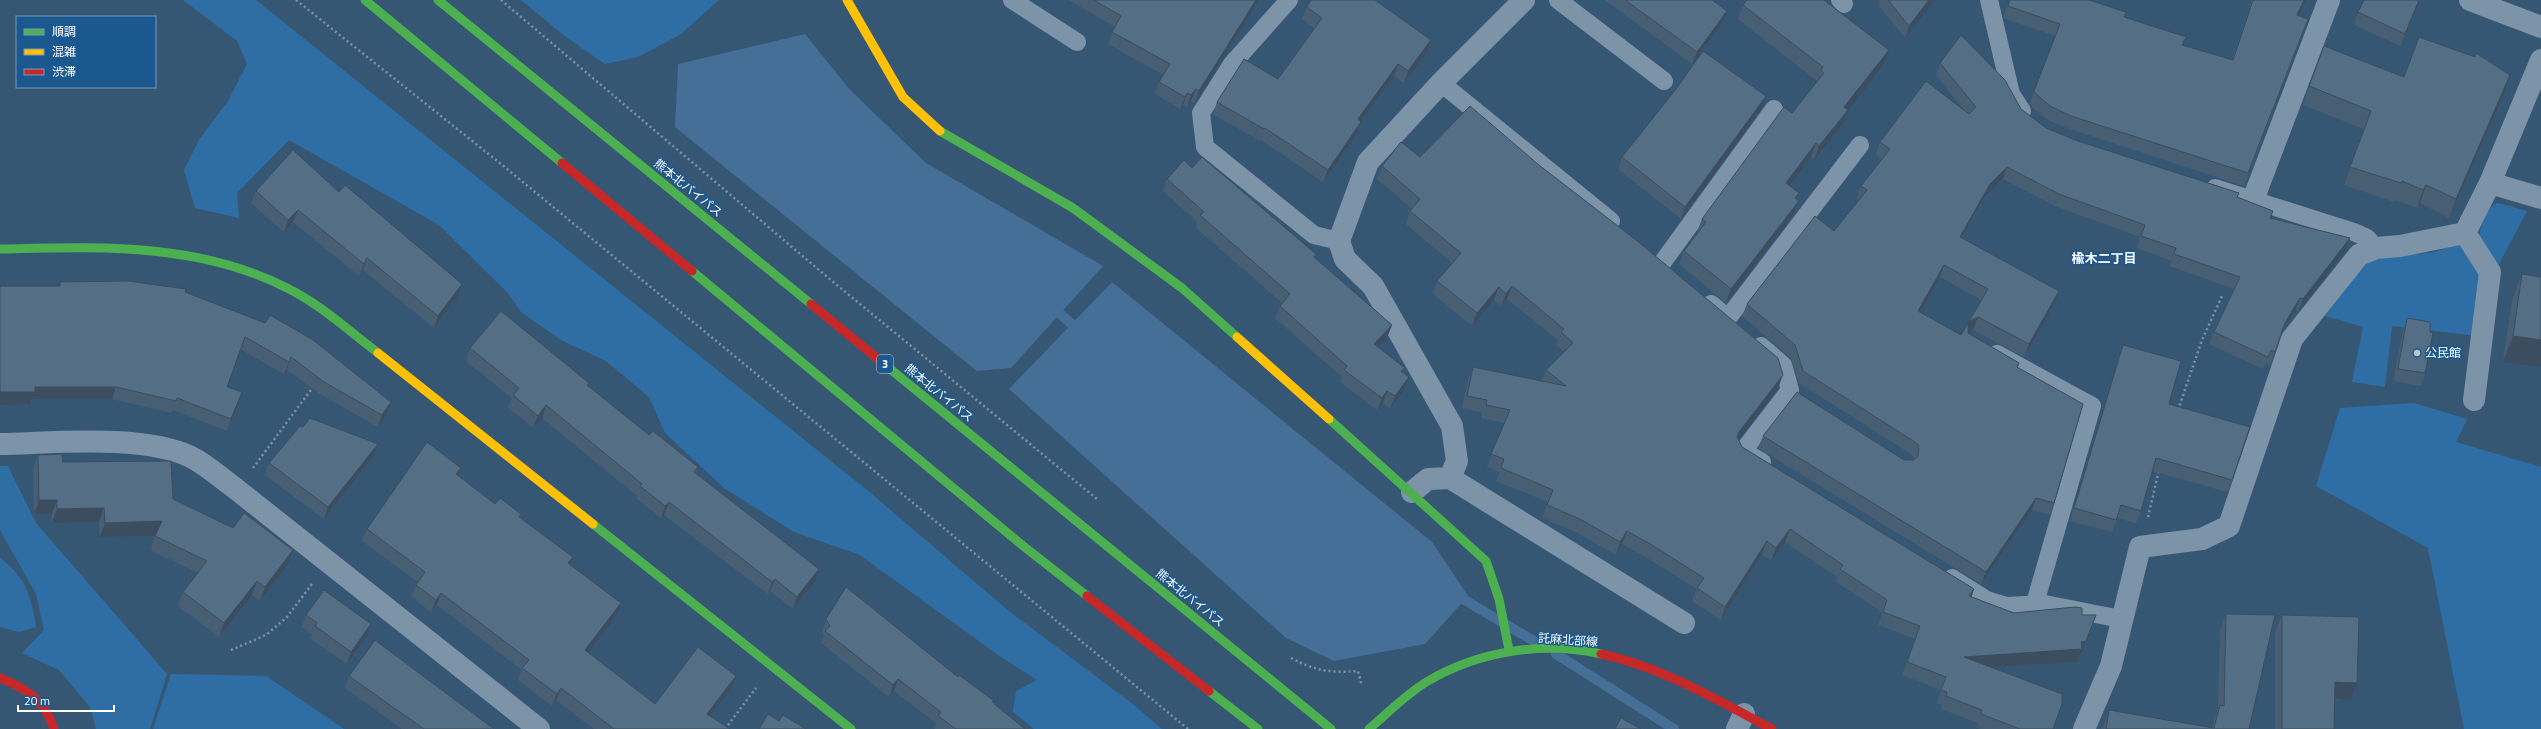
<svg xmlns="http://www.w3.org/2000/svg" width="2541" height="729" font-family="'Titillium Web','Noto Sans JP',sans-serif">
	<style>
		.green { fill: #2f6ea5 }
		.water { fill: #456f96 }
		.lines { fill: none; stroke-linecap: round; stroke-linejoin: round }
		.stream { stroke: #456f96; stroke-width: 10 }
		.path { stroke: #7d93a8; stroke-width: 2.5; stroke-dasharray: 2 3; stroke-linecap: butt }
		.lane { stroke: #7d93a8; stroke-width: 18 }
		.street { stroke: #7d93a8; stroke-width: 22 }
		.fast { stroke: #4caf50; stroke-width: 9 }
		.slow { stroke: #ffc107; stroke-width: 9 }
		.jam { stroke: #c62828; stroke-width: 9 }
		.wall { fill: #485f73; fill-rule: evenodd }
		.shaded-wall { fill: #3b4d5e }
		.building { fill: #546e86; stroke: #3b4d5e; fill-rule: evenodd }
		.poi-dot { fill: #b9c4ce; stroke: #1b588f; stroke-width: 1.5 }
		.labels { text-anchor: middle; stroke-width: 3; stroke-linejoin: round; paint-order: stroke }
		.shield { fill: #1b588f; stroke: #bbcddd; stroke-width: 1 }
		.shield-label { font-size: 11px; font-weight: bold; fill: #fff }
		.street-label { font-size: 12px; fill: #fff; stroke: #1b588f }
		.poi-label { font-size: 12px; fill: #fff; stroke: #1b588f; text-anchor: start }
		.neighbourhood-label { font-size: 13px; font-weight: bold; fill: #fff; stroke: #1b588f }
	</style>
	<rect width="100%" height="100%" fill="#365774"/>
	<!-- green -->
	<path class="green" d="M183 0H256L867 490 1010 612 1134 705 1162 729H1034L1013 712 1016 691 1037 680 998 655 860 555 794 532 724 488 665 433 649 397 606 361 561 340 521 312 508 293 439 225 289 140 237 193 239 218 195 208 184 170 199 140 228 101 247 64 237 41Z
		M521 0H719L681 34 638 57 605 64 566 37Z
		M2498 203 2527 211 2497 268 2478 336 2392 326 2385 387 2352 382 2363 327 2325 316 2360 261 2376 256 2431 253 2478 238 2487 210Z
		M2414 403 2467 419 2456 442 2541 467V729H2464L2428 548 2316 486 2340 408Z
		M0 466H8L36 523 167 674 150 729H96L90 707 59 670 22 653 44 630 36 594 0 530Z
		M0 558C25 576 32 597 36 627L19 632 0 627Z
		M171 674 266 676 344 729H153Z"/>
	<!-- water -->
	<path class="water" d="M805 34 850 90 926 163 1103 266 1011 368 977 371 675 127 678 64Z
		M1112 282 1432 542 1468 596 1425 644 1334 661 1286 638 1009 389Z"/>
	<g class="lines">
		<!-- stream -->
		<path class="stream" d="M1050 305 1082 333
			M1453 593 1542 646
			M1556 654 1674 729"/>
		<!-- path -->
		<path class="path" d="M296 0 501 164 1188 729
			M501 0 832 281 1097 499
			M2178 410 2202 340 2222 296
			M253 468 313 387
			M2148 517 2159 470
			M231 650 266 635 287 617 312 584
			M1291 658C1315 671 1331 673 1358 671L1362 686
			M725 729 756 688"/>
		<!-- lane -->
		<path class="lane" d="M1012 0 1077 42
			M1289 0 1232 64 1201 113 1205 147 1314 235 1339 241
			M1558 0 1664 81
			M1840 0 1844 4
			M1989 0 2011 94 2022 111
			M1441 83 1611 221
			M2215 188 2354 232 2367 238 2376 248
			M1662 263 1774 109
			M1711 304 1728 318 1860 145
			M1761 346 1783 365 1790 390 1743 451 1762 462
			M1997 354 2092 406 2035 603
			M1952 578 1987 600 2007 606 2045 604 2121 619"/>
		<!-- street -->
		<path class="street" d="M2470 0 2541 27
			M2490 183 2541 198
			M2253 200 2329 0
			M2465 233 2490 272 2474 400
			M0 444C54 443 143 434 191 457 207 465 222 479 236 489L539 729
			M1450 478 1457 461 1452 426 1373 286 1345 259 1339 241 1368 162 1441 83 1524 0
			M1412 492 1428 479 1450 478 1684 623
			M1737 729 1744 714
			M2084 729 2111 666 2140 547 2202 539 2229 526 2292 339 2359 255 2376 248 2400 246 2465 233 2490 183 2541 60"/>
		<!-- fast -->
		<path class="fast" d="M365 0 562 163
			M438 0 811 304
			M940 131 1073 208 1182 288 1237 337
			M0 249C98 247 197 242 287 288 320 304 349 331 378 353
			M692 271 1022 545 1087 596
			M889 368 1331 729
			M1329 419 1486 561 1499 599 1509 650
			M593 524 851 729
			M1209 691 1258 729
			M1369 729C1388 713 1406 694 1428 681 1479 651 1543 641 1601 654"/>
		<!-- slow -->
		<path class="slow" d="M847 0 903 97 940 131
			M1237 337 1329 419
			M378 353 593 524"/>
		<!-- jam -->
		<path class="jam" d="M562 163 692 271
			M811 304 889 368
			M1087 596 1209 691
			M1601 654C1662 667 1717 700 1772 729
			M0 678C27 689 45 700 54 729"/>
	</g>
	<!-- wall -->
	<path class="wall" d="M1069 0H1259L1195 103 1191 101 1187 107 1183 105 1180 109 1155 94 1159 82 1164 75 1108 44 1112 32 1115 27Z
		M1605 0H1712L1723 22 1692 64Z
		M1879 0H1935L1905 38 1879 6 1880 2Z
		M2010 0 2124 17 2183 45 2232 60 2252 0H2306L2298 16 2304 31 2244 186 2067 128 2046 119 2032 107 2030 103 2055 36 2003 18Z
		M1743 5 1884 64 1847 111 1843 124 1814 160 1811 157 1789 185 1799 193 1797 200 1793 215 1726 303 1679 264 1684 251 1698 233 1697 232 1702 219 1792 113 1816 83 1817 81 1738 19Z
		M2417 5 2401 46 2354 25 2358 12Z
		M1307 7 1431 40 1427 52 1404 83 1394 76 1360 121 1361 122 1357 134 1323 182 1261 140 1260 141 1213 114 1217 102 1278 79 1314 28 1302 19Z
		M2324 46 2404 77 2504 94 2449 218 2420 203 2417 208 2395 200 2394 202 2344 185 2364 129 2303 105Z
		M1940 63 2021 109 2046 128 2075 140 2239 193 2237 198 2270 218 2350 238 2346 250 2298 311 2296 310 2281 334 2270 365 2266 363 2263 369 2209 344 2214 332 2234 289 2170 266 2172 261 2137 248 2140 237 2055 206 2003 179 1985 196 1962 238 2059 291 2055 303 2024 357 1973 330 1968 332V333L2019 363 2018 367 2054 503 2050 515 2032 510 1981 584 1758 448 1763 436 1904 460H1914V458L1911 454 1799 383 1790 357 1742 316 1747 304 1834 231 1859 200 1857 198 1861 186 1882 159 1876 154 1880 142 1964 110 1936 75ZM1940 277 1981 300 1961 335 1920 312Z
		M1762 108 1681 219 1618 169 1622 157Z
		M1420 157 1778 388 1738 440 1742 447 1974 589 1971 597 2081 654H2080L2077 662 1993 667 2053 729H1981L1976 727 1978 723 1941 709 1942 705 1937 703 1941 690 1902 675 1915 639 1878 625 1883 613 1836 582 1837 577 1785 542 1771 561 1762 554 1721 620 1692 601 1697 589 1647 558 1622 544 1616 555 1576 532 1542 518 1548 502 1496 481 1500 472 1487 467 1505 423 1481 418 1482 413 1462 408 1468 380 1473 367 1542 381 1546 370 1564 352 1556 345 1558 340 1507 299 1501 306 1494 300 1472 326 1433 294 1437 281 1452 263 1406 224 1410 211 1412 209 1377 179 1382 166Z
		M1192 168 1316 254 1315 258 1392 325 1387 337 1378 347 1403 372 1405 389 1390 408 1383 403 1377 410 1340 382 1342 377 1275 318 1280 306 1282 303 1196 228 1197 222 1163 191 1167 179Z
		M256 191 339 192 458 296 434 328 363 270 359 276 293 222 284 232 251 203Z
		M2522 274 2541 277 2503 362 2512 300Z
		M60 282 185 292 391 402 387 414 378 427 320 394 287 370 284 374 240 349 227 387 242 392 227 431 173 410 172 413 112 399H32L30 404 0 405V286H59Z
		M2407 318 2430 332 2425 373 2421 386 2393 381 2403 331Z
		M2123 345 2169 404 2232 480 2227 492 2152 471 2141 511 2136 523 2117 518 2112 532 2070 521 2119 357Z
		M470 348 588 386 649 435 698 467 696 473 819 569 815 581 793 609 770 591 768 594 664 515 661 518 636 498 637 496 542 418 533 428 508 407 512 398 466 361Z
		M303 427 373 456 324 519 265 475 269 463Z
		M38 455 63 462 173 499 288 564 260 601 252 595 219 637 178 606 183 592 198 573 150 550 155 536 100 537 99 522 52 523V514H34L33 469Z
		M458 475 495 504 521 514 520 517 573 557 570 564 617 615 588 652 655 704 736 676 732 688 710 716 730 729H594L556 700 552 706 518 680 522 670 437 605 431 612 411 597 416 585 418 582 362 541 367 529Z
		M2226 614 2249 729H2102L2109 710 2212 728 2218 709 2220 630Z
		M306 615 371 624 367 636 347 664 310 639 312 635 302 627Z
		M2282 615 2357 683 2351 700H2335L2334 729H2275V632Z
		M826 619 958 677 994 701 993 703 1025 729H935L934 728 936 723 894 691 889 697 821 643 824 635 822 632Z
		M349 676 494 729H402L345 688Z"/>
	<!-- shaded-wall -->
	<path class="shaded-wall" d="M1256 0H1259L1195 103 1199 91Z
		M1929 0H1935L1905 38 1909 26Z
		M2304 0H2306L2293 27 2297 15Z
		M2419 0 2417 5 2401 46 2405 34Z
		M1727 11 1723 22 1692 64 1697 52Z
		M1431 40 1427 52 1404 83 1408 71Z
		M1889 50 1884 64 1848 111 1843 124 1814 160 1819 146 1844 107Z
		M1398 64 1394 76 1353 131 1358 119Z
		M2510 75 2504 94 2449 218 2456 199Z
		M1196 89 1191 101 1187 107 1191 95Z
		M1187 93 1183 105 1180 109 1185 97Z
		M1766 96 1762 108 1681 219 1685 207Z
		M1361 122 1357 134 1323 182 1328 170Z
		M1816 143 1811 157 1781 196 1786 183Z
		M2007 167 2003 179 1985 196 1955 249 1960 237 1990 184Z
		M2426 185 2420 203 2417 208 2423 190Z
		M1799 193 1794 206 1799 201 1793 215 1726 303 1731 289Z
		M298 210 293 222 284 232 288 220Z
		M2350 238 2346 250 2298 311 2303 299Z
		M367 258 363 270 359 276 364 264Z
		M1944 265 1940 277 1914 323 1918 311Z
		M462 284 458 296 434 328 438 316Z
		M1512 286 1507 299 1501 306 1506 294Z
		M1499 287 1494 300 1472 326 1477 313Z
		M2059 291 2055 303 2024 357 2029 344Z
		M2300 298 2296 310 2280 335 2285 323Z
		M1978 317 1973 330 1964 335 1968 322Z
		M1392 325 1387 337 1370 356 1374 344Z
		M2513 336 2541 340V367L2503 362Z
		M2271 350 2266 363 2263 369 2268 357Z
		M291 357 287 370 284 374 289 362Z
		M1783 375 1778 388 1735 445 1739 432Z
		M1409 377 1405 389 1390 408 1395 396Z
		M35 387H116L112 399H32L30 404 0 405V392Z
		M1387 391 1383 403 1377 410 1382 398Z
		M242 392 238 404 227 431 231 419Z
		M391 402 387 414 378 427 382 415Z
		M546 405 542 418 533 428 538 416Z
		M378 444 373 456 324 519 328 507Z
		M461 468 456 480V474Z
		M2036 498 2032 510 1981 584 1986 572Z
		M39 500H57L52 514H34Z
		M669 502 664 515 661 518 665 506Z
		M104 508 99 522 52 523 57 509Z
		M162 521 157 536 100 537 105 523Z
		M1790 529 1785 542 1771 561 1776 548Z
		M1627 531 1622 544 1616 555 1620 542Z
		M1767 541 1762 554 1721 620 1725 607Z
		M293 550 288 564 260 601 265 587Z
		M573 557 568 569V563Z
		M819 569 815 581 793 609 797 597Z
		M775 579 770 591 768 594 772 582Z
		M257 581 252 595 219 637 224 623Z
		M1974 589 1970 602 1969 596Z
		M441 593 437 605 431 612 436 600Z
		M621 603 617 615 581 662 585 650Z
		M2096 615 2081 654H2080L2077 662 1959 669 1964 657 2081 642Z
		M371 624 367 636 347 664 351 652Z
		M736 676 732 688 702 726 707 714Z
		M898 679 894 691 889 697 893 685Z
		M2335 682 2357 683 2351 700 2329 699Z
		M561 688 556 700 552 706 557 694Z"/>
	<!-- building -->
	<path class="building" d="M1094 0H1256L1199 91 1196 89 1191 95 1187 93 1185 97 1159 82 1170 64 1112 32 1121 16Z
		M1311 0H1375L1431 40 1408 71 1398 64 1358 119 1361 122 1328 170 1265 128 1264 129 1217 102 1244 59 1278 79 1322 18 1307 7Z
		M1625 0H1712L1727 11 1697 52Z
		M1747 0H1824L1889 50 1844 107 1848 110 1819 146 1816 143 1786 183 1799 193 1795 198 1799 201 1731 289 1684 251 1706 222 1702 219 1784 107 1792 113 1824 73 1821 70 1823 67 1743 5Z
		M1888 0H1929L1909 26Z
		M2010 0H2089L2126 12 2124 17 2186 37 2182 45 2233 60 2253 0H2304L2297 15 2308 19 2248 173 2071 116 2050 106 2037 95 2034 91 2060 24 2008 6Z
		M2364 0H2419L2405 34 2358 12Z
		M1961 35 2005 80 2021 109 2046 128 2075 140 2239 193 2237 197 2273 211 2270 218 2350 238 2303 299 2300 298 2285 323 2275 352 2271 350 2268 357 2214 332 2240 277 2174 254 2176 248 2141 236 2145 225 2059 194 2007 167 1990 184 1960 237 2059 291 2029 344 1978 317 1968 322V333L2019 363 2017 367 2083 404 2054 503 2036 498 1986 572 1763 436 1797 392 1904 460H1914L1918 456 1919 446 1915 442 1803 371 1795 345 1747 304 1815 216 1834 231 1867 190 1861 186 1890 149 1880 142 1926 81 1969 114 1976 107 1940 63ZM1944 265 1988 289 1961 335 1918 311Z
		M2419 37 2475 57 2476 53 2510 75 2456 199 2426 185 2423 190 2402 181 2401 183 2350 167 2371 111 2309 86 2324 46 2404 77Z
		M1703 51 1766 96 1685 207 1622 157 1676 89Z
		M1470 106 1539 165 1636 240 1778 358 1783 375 1739 432 1737 437 1742 447 1974 589 1969 596 2014 613 2075 607 2082 608V615H2096L2086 641 2081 642 2082 649 1964 657 2062 694V704L2053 729H2020L1981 714 1982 710 1946 696 1947 692 1941 690 1946 677 1907 662 1920 626 1883 612 1887 600 1840 569 1843 565 1790 529 1776 548 1767 541 1725 607 1697 588 1704 578 1652 545 1627 531 1620 542 1580 519 1547 505 1553 490 1501 468 1504 459 1491 454 1510 410 1486 405 1487 400 1467 396 1473 367 1566 386 1546 370 1573 343 1561 332 1564 329 1512 286 1506 294 1499 287 1477 313 1437 281 1461 253 1410 211 1420 199 1382 166 1401 142 1420 157Z
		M293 150 339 192 345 185 462 284 438 316 367 258 364 264 298 210 288 220 256 191Z
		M1202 157 1316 254 1314 257 1392 325 1374 344 1405 368 1401 371 1409 377 1395 396 1387 391 1382 398 1344 370 1347 366 1280 306 1290 294 1200 215 1204 212 1167 179 1184 160 1192 168Z
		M2522 274 2541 277V340L2513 336Z
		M128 281 186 289 185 292 265 323 270 315 313 340 391 402 382 415 324 382 291 357 289 362 245 337 227 387 242 392 231 419 177 398 176 401 116 387H35V392H0V286H60V282Z
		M501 311 589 383 587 385 649 435 653 431 698 467 694 472 819 569 797 597 775 579 772 582 669 502 665 506 640 486 642 484 546 405 538 416 513 395 519 388 470 348Z
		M2407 318 2430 322V332L2433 333 2425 373 2398 369Z
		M2123 345 2181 361 2169 404 2250 427 2232 480 2156 458 2141 511 2121 505 2116 520 2074 508Z
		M310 418 378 444 328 507 269 463 300 426 303 427Z
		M427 442 461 468 456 474 495 504 500 498 521 514 519 517 573 557 568 563 621 603 585 650 655 704 698 647 736 676 707 714 730 729H614L561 688 557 694 522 668 529 660 441 593 436 600 416 585 425 572 367 529Z
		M62 454 63 462 171 461 173 499 233 528 244 513 293 550 265 587 257 581 224 623 183 592 207 561 155 536 162 521 105 523 104 508 57 509V500H39L38 455Z
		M846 587 958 677 959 675 994 701 992 702 1025 729H956L938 716 941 712 898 679 893 685 825 631 830 626 826 619Z
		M324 590 371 624 351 652 315 626 317 623 306 615Z
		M2226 614 2275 615 2249 729H2106L2109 710 2214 728 2220 705 2224 706Z
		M2282 615 2359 617 2357 683 2335 682 2334 729H2282Z
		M375 640 494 729H424L349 676Z
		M768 714 779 721 783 715 806 729H759Z
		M1621 718 1641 729H1615Z"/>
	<!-- markers -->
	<circle class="poi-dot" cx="2417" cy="353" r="4"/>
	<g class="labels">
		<!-- shield labels -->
		<rect class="shield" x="877" y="355" width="16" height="18" rx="3"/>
		<g class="shield-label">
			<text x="885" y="368">3</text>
		</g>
		<!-- street labels -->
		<g class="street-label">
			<text transform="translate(688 188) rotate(39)" y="4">熊本北バイパス</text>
			<text transform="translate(939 393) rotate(39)" y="4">熊本北バイパス</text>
			<text transform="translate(1190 598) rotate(39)" y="4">熊本北バイパス</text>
			<text transform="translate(1568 640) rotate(4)" y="4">託麻北部線</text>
		</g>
		<!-- poi labels -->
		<g class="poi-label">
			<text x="2425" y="357">公民館</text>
		</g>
		<!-- neighbourhood labels -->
		<g class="neighbourhood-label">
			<text x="2104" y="263">楡木二丁目</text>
		</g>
	</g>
	<!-- legend -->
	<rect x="16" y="16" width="140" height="72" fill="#1b588f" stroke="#769bbc"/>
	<rect x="24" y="29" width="20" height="6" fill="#4caf50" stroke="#769bbc"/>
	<text x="52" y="36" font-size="12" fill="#ffffff">順調</text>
	<rect x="24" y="49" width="20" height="6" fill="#ffc107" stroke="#769bbc"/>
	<text x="52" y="56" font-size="12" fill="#ffffff">混雑</text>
	<rect x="24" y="69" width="20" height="6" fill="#c62828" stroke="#769bbc"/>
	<text x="52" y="76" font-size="12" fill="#ffffff">渋滞</text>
	<!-- scale -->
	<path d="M18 705v6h96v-6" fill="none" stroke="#ffffff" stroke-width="2"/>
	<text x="24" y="705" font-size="12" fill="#ffffff" stroke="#1b588f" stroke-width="3" paint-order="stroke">20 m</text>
</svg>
